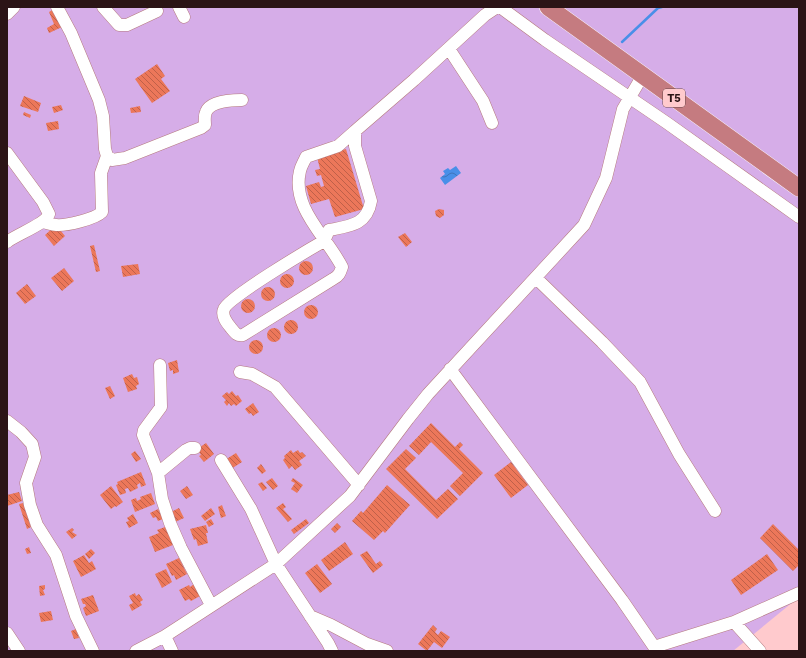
<svg xmlns="http://www.w3.org/2000/svg" width="806" height="658" font-family="'Work Sans',sans-serif">
	<style>
		.green { fill: #d6ade8 }
		.water { fill: url(#water-waves) }
		.lines { fill: none; stroke-linecap: round; stroke-linejoin: round }
		.stream { stroke: #498fe8; stroke-width: 2.5 }
		.building { fill: url(#building-back-hatch) }
		.minor-casing { stroke: #b57a7e; stroke-width: 13 }
		.highway-casing { stroke: #fff; stroke-width: 18 }
		.minor { stroke: #fff; stroke-width: 12 }
		.highway { stroke: #c57b80; stroke-width: 17 }
		.labels { text-anchor: middle; stroke-width: 4; stroke-linejoin: round; paint-order: stroke }
		.shield { fill: #ffcacd; stroke: #6b4b4d; stroke-width: 1 }
		.shield-label { font-size: 11px; font-weight: bold; fill: #2b1416 }
	</style>
	<defs>
		<pattern id="water-waves" width="16" height="10" patternUnits="userSpaceOnUse"><rect width="16" height="10" fill="#498fe8"/><path d="M0 5q4-4 8 0t8 0" fill="none" stroke="#3d74bb"/></pattern>
		<pattern id="building-back-hatch" width="6" height="6" patternUnits="userSpaceOnUse"><rect width="6" height="6" fill="#ec775a"/><path d="M-1 5l2 2M0 0l6 6M5-1l2 2" fill="none" stroke="#bf6049"/></pattern>
	</defs>
	<rect width="100%" height="100%" fill="#ffcacd"/>
	<!-- green -->
	<path class="green" d="M7 7H799V597L733 651H7Z"/>
	<!-- water -->
	<path class="water" d="M456 166 461 173 445 185 440 178 445 174 443 171 448 168 450 170Z"/>
	<g class="lines">
		<!-- stream -->
		<path class="stream" d="M622 42 658 8 662 7"/>
	</g>
	<!-- building -->
	<path class="building" d="M54 9 62 27 49 33 47 28 54 24 49 12Z
		M157 64 165 76 161 79 170 91 152 103 135 79Z
		M24 96 41 103 38 112 20 106Z
		M61 105 63 110 54 113 52 107Z
		M140 106 141 112 131 113 130 108Z
		M24 112 31 115 30 118 23 115Z
		M58 121 59 129 48 131 46 123Z
		M346 149 364 209 335 217 329 199 311 204 306 186 319 182 321 187 324 186 321 175 317 176 315 170 320 169 317 157Z
		M439 209 444 210V215L440 218 436 216 435 211Z
		M56 225 65 236 54 246 45 235Z
		M405 233 412 242 406 247 398 237Z
		M94 245 100 271 96 272 90 246Z
		M299 268a7 7 0 1 1 14 0a7 7 0 1 1-14 0Z
		M138 264 140 274 123 277 121 266Z
		M64 268 74 281 62 291 51 278Z
		M280 281a7 7 0 1 1 14 0a7 7 0 1 1-14 0Z
		M27 284 36 296 25 304 16 293Z
		M261 294a7 7 0 1 1 14 0a7 7 0 1 1-14 0Z
		M241 306a7 7 0 1 1 14 0a7 7 0 1 1-14 0Z
		M304 312a7 7 0 1 1 14 0a7 7 0 1 1-14 0Z
		M284 327a7 7 0 1 1 14 0a7 7 0 1 1-14 0Z
		M267 335a7 7 0 1 1 14 0a7 7 0 1 1-14 0Z
		M249 347a7 7 0 1 1 14 0a7 7 0 1 1-14 0Z
		M177 360 179 372 173 374V370L170 371 168 363Z
		M132 374 134 378 137 377 139 384 136 386 137 389 128 392 123 378Z
		M110 386 115 396 110 399 105 388Z
		M232 391 236 396 238 395 242 401 236 406 234 404 231 406 229 403 227 406 224 402 226 400 222 396 227 392 229 394Z
		M253 403 259 412 253 416 251 413 249 414 245 409Z
		M431 423 455 447 460 442 463 445 459 449 483 473 460 496 450 486 463 473 431 442 419 455 409 446Z
		M206 443 214 454 204 462 199 456 201 455 197 449Z
		M406 449 416 458 405 469 436 500 448 489 458 499 437 519 386 469Z
		M291 450 293 453 298 450 300 453 302 452 306 456 299 461 302 465 295 470 292 466 289 469 283 460 285 458 284 456Z
		M135 451 141 459 136 462 131 454Z
		M236 453 242 462 231 469 225 460Z
		M511 462 528 485 511 498 494 475Z
		M261 464 266 471 262 474 257 468Z
		M141 472 146 485 141 487 140 483 137 485 138 488 130 492 128 488 125 489 126 493 120 495 116 485 118 484 117 482Z
		M272 478 278 486 273 490 266 482Z
		M293 478 303 485 297 493 291 489 295 483 291 481Z
		M262 482 267 488 263 491 258 484Z
		M387 485 410 505 385 533 383 531 374 540 352 521 361 511 363 513Z
		M111 486 123 502 116 507 115 506 111 509 100 495Z
		M187 486 193 495 186 499 180 491Z
		M19 492 22 501 7 506V495Z
		M151 493 155 504 135 512 131 500 136 498 137 501 141 499 140 497Z
		M23 503 31 527 27 529 19 504Z
		M283 503 286 507 283 509 292 519 288 522 276 508Z
		M222 505 226 516 221 518 218 507Z
		M179 508 184 518 175 522 171 512Z
		M211 508 215 514 205 521 201 516Z
		M158 509 163 519 158 521 156 517 153 518 150 513Z
		M133 514 138 523 129 528 126 522 129 521 127 518Z
		M211 519 214 524 209 527 206 522Z
		M306 519 309 523 294 534 291 530Z
		M337 523 341 527 335 533 331 529Z
		M773 524 799 550V565L793 571 760 538Z
		M206 525 208 533H206L208 543 198 546 196 539 194 540 190 529Z
		M165 527 173 545 155 552 149 537 159 533 157 530Z
		M72 528 74 530 72 532 77 535 72 539 66 532Z
		M345 542 353 554 329 571 321 560Z
		M29 547 31 553 27 554 25 549Z
		M91 549 95 553 89 559 85 554Z
		M367 551 376 564 380 561 383 565 373 573 360 555Z
		M767 554 778 570 741 595 731 580Z
		M84 555 89 563 92 561 96 569 81 577 73 561Z
		M179 558 187 574 176 580 174 575 172 576 166 564Z
		M317 564 332 584 320 593 305 573Z
		M166 569 172 582 162 588 155 574Z
		M194 584 200 596 191 601 189 599 185 601 179 590 189 585 190 587Z
		M45 585V589L43 590 45 595 40 596 39 586Z
		M135 593 136 596 139 594 143 600 140 602 142 605 132 611 129 605 133 603 129 596Z
		M93 595 99 611 86 616 83 608 86 606 85 604H83L81 599Z
		M51 611 53 620 41 622 39 613Z
		M433 625 437 629 435 632 438 635 441 631 450 637 442 648 434 642 427 651 418 644Z
		M76 629 79 638 74 639 71 631Z"/>
	<g class="lines">
		<!-- minor casing -->
		<g class="minor-casing">
			<path id="minor" d="M57 7 71 33 99 100 103 116 105 149 107 156 112 160 125 158 201 128 205 125C205 121 204 116 206 112 210 101 232 100 242 100
				M103 7 119 25H127L157 11
				M179 7 184 17
				M500 7 545 40 667 123 799 217
				M7 14 14 7
				M449 49 483 101 492 123
				M355 131 338 146 306 157C304 162 301 166 300 171 291 208 327 237 342 267 340 273 339 276 333 279L243 335C237 336 235 333 231 328 227 323 221 316 224 309 227 298 310 249 324 241L329 230C350 226 367 225 371 201L355 146V131L414 80 485 15 497 7
				M7 153 43 202 49 214C46 224 17 234 7 242
				M43 222C48 223 52 225 56 225 66 226 95 219 102 212L101 173 107 156
				M536 278 602 342 640 382 679 454 715 511
				M160 365 161 407 144 430 143 435 158 473 162 499 170 523 181 548 211 605
				M450 369 622 600 657 651
				M240 372 252 374 275 387 359 485
				M7 421 21 432 32 444 35 457 26 483 30 505 37 525 56 555 76 616 93 651
				M221 460 251 509 276 564 328 643 332 651
				M158 473 186 450 190 448H195
				M310 616 331 625 367 644 387 651
				M734 622 760 651
				M7 633 19 651
				M165 636 172 651
				M654 647 734 622 799 593
				M136 651 165 636 276 564 350 496 408 419 428 394 584 225 606 178 623 109 643 75"/>
		</g>
		<!-- highway casing -->
		<g class="highway-casing">
			<path id="highway" d="M548 7 799 188"/>
		</g>
		<!-- minor -->
		<use href="#minor" class="minor"/>
		<!-- highway -->
		<use href="#highway" class="highway"/>
	</g>
	<g class="labels">
		<!-- shield labels -->
		<rect class="shield" x="663" y="89" width="22" height="18" rx="3"/>
		<g class="shield-label">
			<text x="674" y="102">T5</text>
		</g>
	</g>
	<!-- border -->
	<rect width="806" height="658" fill="none" stroke="#2b1416" stroke-width="16"/>
</svg>
